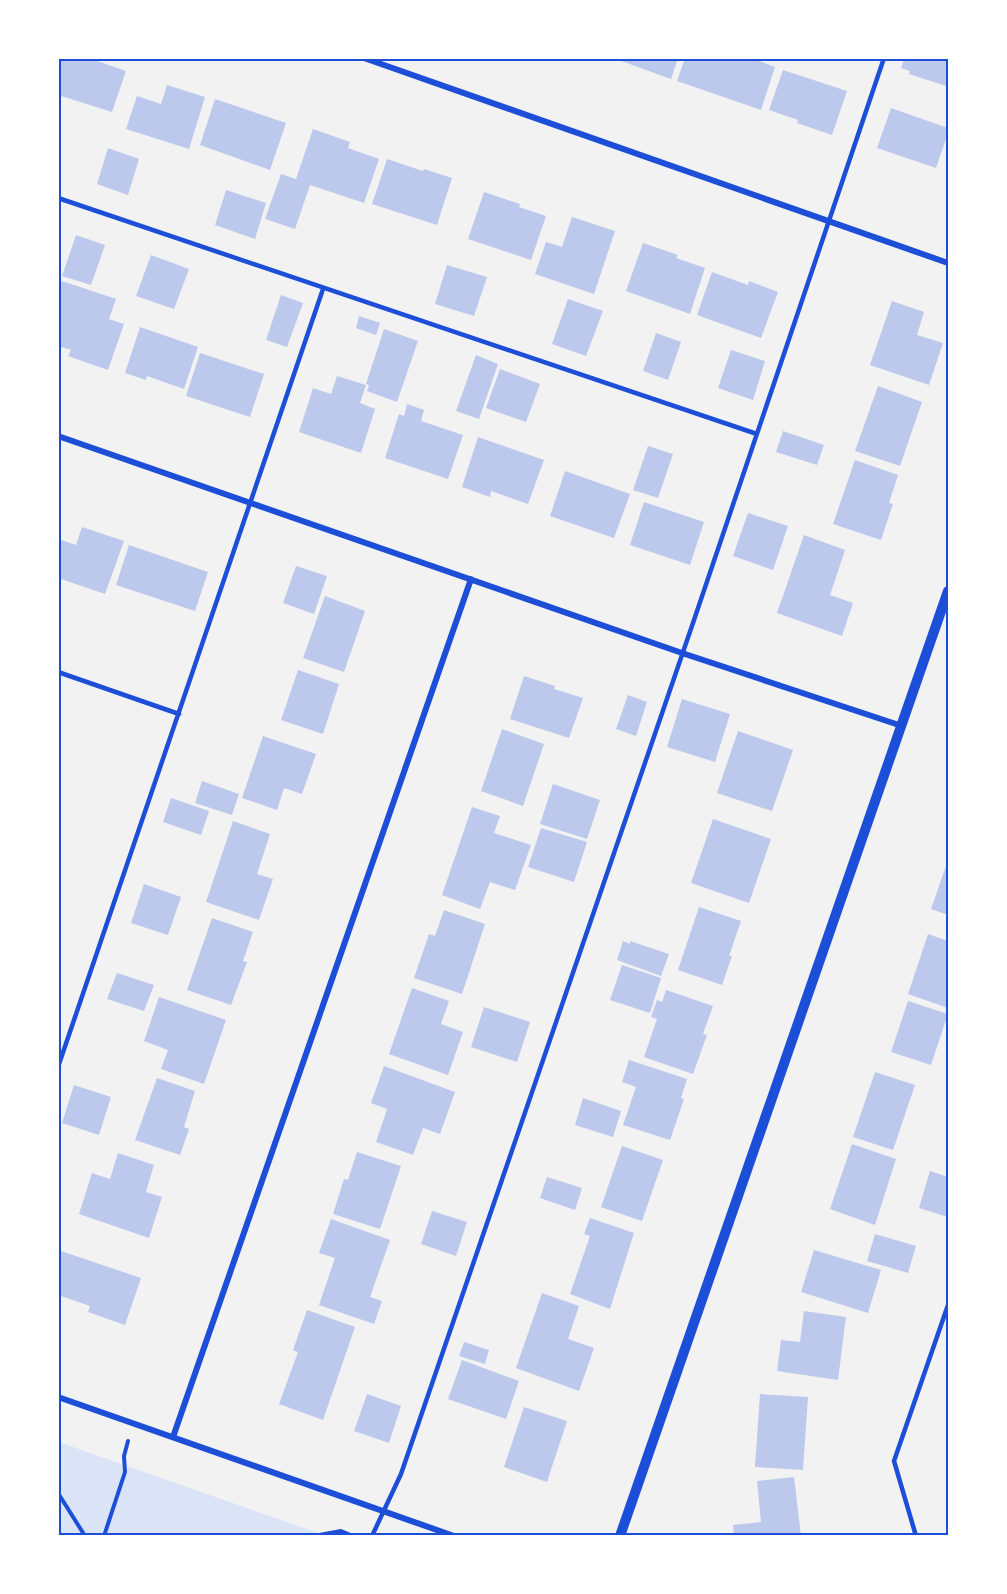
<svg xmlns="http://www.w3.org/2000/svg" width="1007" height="1594" font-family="'PT Sans',sans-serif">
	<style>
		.green { fill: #dbe4f7 }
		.building { fill: #bdc9ec }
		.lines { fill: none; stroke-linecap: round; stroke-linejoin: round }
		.path { stroke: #1d4ed8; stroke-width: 4 }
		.service { stroke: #1d4ed8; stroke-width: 4.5 }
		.minor { stroke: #1d4ed8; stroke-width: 6 }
		.tertiary { stroke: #1d4ed8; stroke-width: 10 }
		.neatline { fill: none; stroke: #1d4ed8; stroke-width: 2 }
	</style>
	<rect width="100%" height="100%" fill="#f2f2f2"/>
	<!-- green -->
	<path class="green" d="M59 1442 324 1535 59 1536Z"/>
	<!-- building -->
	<path class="building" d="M59 58H89L126 71 112 112 58 95Z
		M613 58H678L671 79Z
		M685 58H752L775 67 761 110 677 81Z
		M905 58H948V80L946 86 909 74 910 71 901 68Z
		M783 70 847 91 832 135 797 123 798 120 769 110Z
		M167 85 205 97 189 149 126 129 137 96 161 104Z
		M215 99 286 123 270 170 200 145Z
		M891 108 948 128V133L936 168 877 148Z
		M313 129 350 142 348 148 379 159 364 203 310 185 295 229 265 219 281 174 296 179Z
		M108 148 139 159 128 195 97 184Z
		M387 159 423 171 424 169 452 178 437 225 372 204Z
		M226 190 266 203 255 239 215 225Z
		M484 192 520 204 519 207 546 216 531 260 468 239Z
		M572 217 615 231 594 294 535 274 546 242 562 247Z
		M76 235 105 245 91 285 62 276Z
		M643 243 678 255 676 258 705 268 690 314 626 291Z
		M151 255 189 269 174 309 136 296Z
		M447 265 487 277 474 316 435 304Z
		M712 272 748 285 749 281 778 292 761 338 697 315Z
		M62 281 116 299 109 319 124 324 108 370 68 356 71 350 58 346V292Z
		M281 295 303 303 287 347 266 340Z
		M568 299 603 311 586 356 552 344Z
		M892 301 924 312 917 335 943 343 929 385 870 365Z
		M359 316 380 323 376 335 356 328Z
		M140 327 198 347 184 389 147 376 146 380 125 373Z
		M384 329 418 341 397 402 367 391 369 385 366 384Z
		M656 333 681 342 668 380 643 371Z
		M731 350 765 361 753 400 718 388Z
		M200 353 264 374 250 417 186 396Z
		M476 355 498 364 479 419 456 411Z
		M500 369 540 384 526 422 486 408Z
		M337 376 366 385 360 403 375 409 361 453 299 432 313 388 331 394Z
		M878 386 922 402 900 466 855 451Z
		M407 404 424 410 421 421 463 435 448 479 385 458 399 414 404 416Z
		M783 431 824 445 817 465 776 452Z
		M478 437 544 460 528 504 491 491 490 497 462 487Z
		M648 446 673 454 658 498 633 490Z
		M855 460 898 475 889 503 893 504 881 540 833 524Z
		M565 471 630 494 614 538 550 516Z
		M644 502 704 522 690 565 630 545Z
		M748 513 788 526 773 570 733 556Z
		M82 527 124 541 105 594 58 578V539L76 545Z
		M804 535 845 550 830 595 853 603 842 636 777 613Z
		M129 545 208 572 195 611 116 585Z
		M296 566 327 576 314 614 283 603Z
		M325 596 365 611 344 672 303 658Z
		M298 670 339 684 323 734 281 720Z
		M524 676 555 686 554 689 583 698 569 738 510 719Z
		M628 695 647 702 636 736 616 729Z
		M682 699 730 714 715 762 667 747Z
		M502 729 544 744 523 806 481 791Z
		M738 731 793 750 772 811 717 793Z
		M263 736 316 754 302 794 284 788 277 810 242 798Z
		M202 781 239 794 232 815 195 803Z
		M553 784 600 800 587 839 540 824Z
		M171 798 209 811 201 835 163 822Z
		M472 807 500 816 494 833 531 845 515 890 490 882 480 909 442 895Z
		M713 819 771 839 749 903 691 883Z
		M233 821 270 834 257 874 273 879 259 920 206 902Z
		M541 828 587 842 574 882 528 867Z
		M948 860V915L931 909Z
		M144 884 181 897 168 935 131 923Z
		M699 907 741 921 729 956H732L722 985 678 970Z
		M444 910 485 924 462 994 414 978 429 934 435 936Z
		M212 918 253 932 243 961 247 962 231 1005 187 990Z
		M928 934 948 941V1008L908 994Z
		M623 941 630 944V941L669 954 661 976 617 960Z
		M622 965 661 978 650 1013 610 1000Z
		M117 973 154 985 144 1011 107 999Z
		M412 988 449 1001 441 1024 463 1032 448 1075 389 1054Z
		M666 990 713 1006 703 1034 707 1035 693 1074 644 1057 657 1019 651 1017 657 1000 662 1002Z
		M159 997 226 1020 204 1084 161 1069 168 1050 144 1041Z
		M908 1001 948 1014 931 1065 891 1052Z
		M484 1007 530 1022 517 1062 471 1047Z
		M629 1060 687 1079 681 1098 684 1099 670 1140 623 1125 636 1087 622 1082Z
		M384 1066 455 1092 440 1134 423 1128 413 1155 376 1142 387 1109 371 1103Z
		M875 1072 915 1085 893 1150 853 1137Z
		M157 1078 195 1091 184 1127 189 1129 180 1155 135 1140Z
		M74 1085 111 1097 99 1135 62 1123Z
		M583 1098 621 1111 613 1137 575 1125Z
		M852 1144 896 1159 875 1225 830 1209Z
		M622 1146 663 1160 642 1221 601 1207Z
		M357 1152 401 1166 380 1229 333 1214 344 1179 348 1180Z
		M118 1153 154 1165 146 1192 162 1197 149 1238 79 1214 92 1173 110 1179Z
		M930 1171 948 1177V1217L919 1208Z
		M547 1177 582 1188 575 1210 540 1198Z
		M432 1211 467 1222 456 1256 421 1244Z
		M590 1218 634 1233 610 1309 570 1294 590 1236 584 1234Z
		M331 1219 390 1240 370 1297 382 1301 374 1324 319 1305 335 1258 319 1253Z
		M875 1234 916 1246 908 1273 867 1261Z
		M58 1250 141 1278 125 1325 88 1312 90 1306 58 1295Z
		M814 1250 881 1270 868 1313 801 1292Z
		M542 1293 579 1306 568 1339 594 1348 579 1391 516 1368Z
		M307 1310 355 1327 323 1420 279 1404 298 1352 293 1350Z
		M804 1311 846 1317 838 1380 777 1371 781 1340 800 1342Z
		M464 1342 489 1350 485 1364 459 1356Z
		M462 1360 519 1381 506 1419 448 1399Z
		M367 1394 401 1406 389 1443 354 1431Z
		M760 1394 808 1397 803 1470 755 1467Z
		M524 1407 567 1421 547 1482 504 1467Z
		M794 1477 801 1536H734L733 1525 761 1522 757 1481Z"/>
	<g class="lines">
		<!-- path -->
		<path class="path" d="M58 1493 85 1536
			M104 1536 125 1472 124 1456 128 1441
			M314 1536 341 1531 353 1536"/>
		<!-- service -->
		<path class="service" d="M58 198 757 434
			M58 672 179 714
			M58 1067 323 289
			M372 1536 401 1474 694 620 884 58
			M916 1536 894 1461 948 1305"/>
		<!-- minor -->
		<path class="minor" d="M364 58 948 263
			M58 436 682 653 902 726
			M58 1397 454 1536
			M173 1437 471 579"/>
		<!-- tertiary -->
		<path class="tertiary" d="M620 1536 948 591"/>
	</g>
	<!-- border -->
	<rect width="1007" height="1594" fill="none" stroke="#ffffff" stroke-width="120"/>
	<rect x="60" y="60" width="887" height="1474" class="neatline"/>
</svg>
